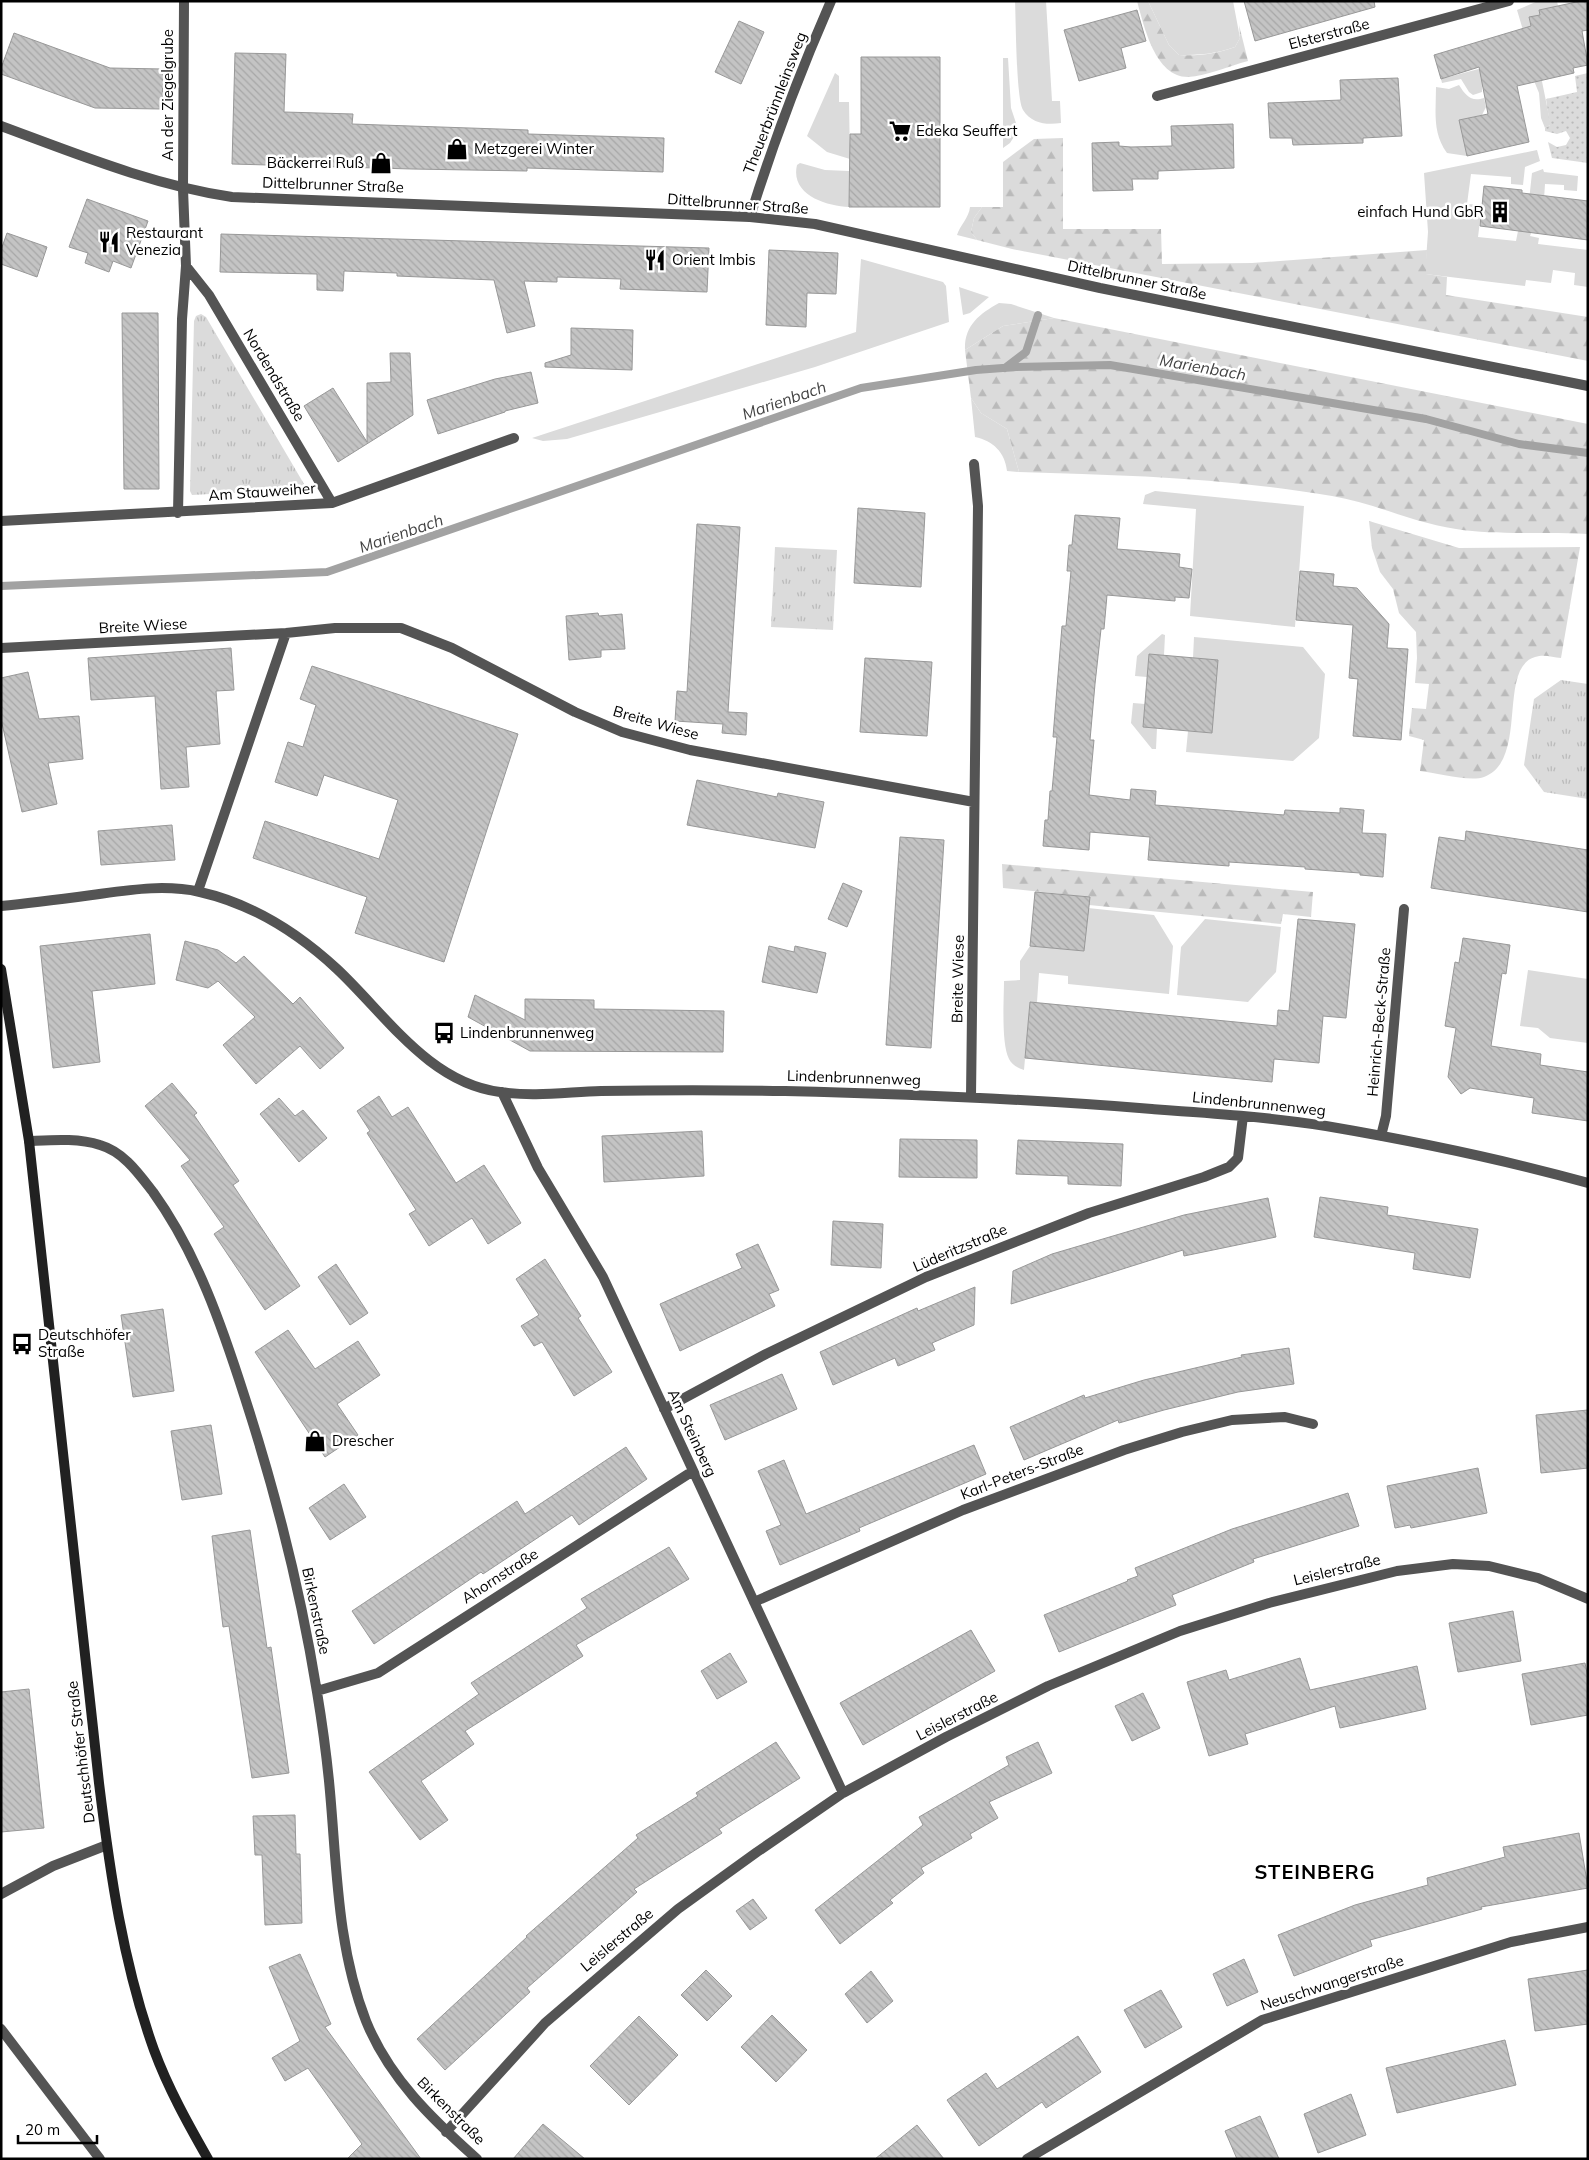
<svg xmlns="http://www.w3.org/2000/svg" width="1589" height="2160" font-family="Mulish,sans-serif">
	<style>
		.grass { fill: #dbdbdb }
		.forest { fill: url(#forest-firs) }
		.park { fill: url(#park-tufts) }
		.garden { fill: url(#garden-dots) }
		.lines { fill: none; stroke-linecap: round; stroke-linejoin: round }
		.stream { stroke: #a2a2a2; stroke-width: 8 }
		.building { fill: url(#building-back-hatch); stroke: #989898 }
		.minor { stroke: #545454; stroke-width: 10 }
		.tertiary { stroke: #545454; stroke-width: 10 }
		.secondary { stroke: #212121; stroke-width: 10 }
		.labels { text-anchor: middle; stroke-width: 5; stroke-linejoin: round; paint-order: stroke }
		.street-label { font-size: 15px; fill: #000; stroke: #fff }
		.poi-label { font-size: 15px; fill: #000; stroke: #fff; text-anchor: start }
		.water-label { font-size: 16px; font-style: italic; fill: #434343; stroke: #fff }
		.district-label { font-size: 20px; font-weight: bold; letter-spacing: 1px; fill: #000; stroke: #fff }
	</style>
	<defs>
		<pattern id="forest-firs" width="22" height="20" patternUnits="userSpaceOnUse" patternTransform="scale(1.25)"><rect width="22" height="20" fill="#dbdbdb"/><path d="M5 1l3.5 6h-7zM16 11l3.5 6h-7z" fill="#bababa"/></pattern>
		<pattern id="park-tufts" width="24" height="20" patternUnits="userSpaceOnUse" patternTransform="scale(1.25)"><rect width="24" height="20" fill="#dbdbdb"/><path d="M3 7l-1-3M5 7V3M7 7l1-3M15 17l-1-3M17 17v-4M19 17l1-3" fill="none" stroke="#bababa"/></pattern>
		<pattern id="garden-dots" width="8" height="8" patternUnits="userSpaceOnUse" patternTransform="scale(1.25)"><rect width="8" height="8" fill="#dbdbdb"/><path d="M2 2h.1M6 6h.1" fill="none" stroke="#bababa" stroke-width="1.8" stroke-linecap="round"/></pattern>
		<pattern id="building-back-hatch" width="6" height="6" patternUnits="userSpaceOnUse" patternTransform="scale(1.25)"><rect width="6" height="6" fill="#c4c4c4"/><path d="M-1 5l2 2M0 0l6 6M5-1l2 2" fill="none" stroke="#a7a7a7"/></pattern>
	</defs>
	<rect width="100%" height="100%" fill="#fff"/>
	<!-- grass -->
	<path class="grass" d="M1015 1H1046L1052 101H1060L1061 123C1047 125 1032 124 1023 110 1016 98 1016 20 1015 1Z
		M1148 1H1233L1240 38 1235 47C1216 54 1199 55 1179 55L1169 45Z
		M1538 1H1557L1558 6 1539 10 1540 15 1529 17 1550 121V125L1545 128 1541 118 1539 93 1532 76 1528 47 1517 10Z
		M1003 58H1008L1011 108 1017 126V132L1010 143 1003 148Z
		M1486 67 1516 80 1482 87V92L1473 95 1469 92 1461 79 1442 83 1441 79Z
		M835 73 839 76V102H849L850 159 827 152 807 136Z
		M1459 85C1466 96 1471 102 1484 98L1486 107 1482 115 1460 120 1467 156 1447 153C1432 133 1436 110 1436 87L1449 89Z
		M1537 150 1540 161 1525 167 1523 185 1511 184V177L1471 174 1467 204 1482 205 1478 237 1516 241 1518 231 1527 219 1532 173 1543 169 1544 172 1578 176 1577 191 1564 190V185L1545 184 1544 199 1530 236 1539 238 1538 244 1588 250V287L1574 285 1575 273 1553 270 1551 283 1526 280 1525 286 1425 274 1428 232 1424 173Z
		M800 163 825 170 849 171V207C826 206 790 195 797 165Z
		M970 207H982L974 218 971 232 977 240 957 235C960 225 969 218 970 207Z
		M861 259 943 282 946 286 949 322 815 367 567 439 543 441 532 438 856 332Z
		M959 287 989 297 970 313 963 315Z
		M999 303 1011 304 1054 318 1003 326 965 350C964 326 979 314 999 303Z
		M971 398 981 413 1007 429 1019 472 1007 471C1005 452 993 441 975 437Z
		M1155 491 1304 506 1295 627 1190 616 1196 509 1143 504 1145 495Z
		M1162 634 1165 635 1164 655 1149 654 1147 677 1135 676 1137 656Z
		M1194 637 1303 647 1325 674 1319 738 1293 761 1186 752 1188 731 1212 733 1218 660 1193 658Z
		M1133 703 1145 704 1143 726 1157 728 1156 749H1152L1131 723Z
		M1088 908 1154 915 1173 946 1169 994 1068 984V976L1039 973 1037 1002H1030L1024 1070C1018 1068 1012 1065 1009 1059 1001 1043 1004 1000 1004 981L1020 980V961L1030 946 1084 951Z
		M1205 919 1281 927 1276 972 1248 1002 1177 995 1181 947Z
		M1528 970 1588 979V1043L1550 1038 1538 1028 1520 1026Z"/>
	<!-- forest -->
	<path class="forest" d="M1137 1H1148L1169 45 1179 55C1199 56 1216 54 1235 47L1240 38 1239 25 1248 61C1229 66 1207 76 1188 77 1155 77 1144 26 1137 1Z
		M1063 138V229H1161L1162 264 1252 263 1427 250 1426 274 1447 277 1446 295 1588 317V361L1012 249 977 240 971 232 974 218 982 207H1003V162L1034 139Z
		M1054 318 1588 424V534C1544 531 1499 536 1456 529 1414 523 1374 503 1332 496 1228 478 1123 475 1019 472L1007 429 981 413 971 398 965 350 1003 326Z
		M1369 521 1459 548 1580 547 1561 658C1552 657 1544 654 1535 657 1497 668 1529 760 1484 777 1470 782 1436 773 1420 771L1424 740 1409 736 1412 708 1426 709 1429 684 1415 683 1417 658 1416 632 1399 613 1393 589 1380 572 1372 548Z
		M1002 864 1313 892 1311 917 1283 914 1281 924 1089 905V897L1003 888Z"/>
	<!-- park -->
	<path class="park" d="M201 314 206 317 304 484 301 489 192 495 190 491 194 321 196 316Z
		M775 547 837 550 833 630 771 627Z
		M1561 680 1588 684V799L1544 792 1524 765 1534 699Z"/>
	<!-- garden -->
	<path class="garden" d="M1588 73V163L1552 158 1548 142 1557 147 1566 145 1570 138 1566 131 1557 134 1545 131V128L1550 125 1546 99 1577 92 1575 76Z"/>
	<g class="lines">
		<!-- stream -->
		<path class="stream" d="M1005 368 1026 352 1038 315
			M1 586 327 572 861 388 976 370 1016 367 1110 365 1426 419 1519 444 1588 453"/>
	</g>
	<!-- building -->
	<path class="building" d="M1244 1H1374L1375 7 1255 41Z
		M1581 1H1588V30L1582 31 1588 65 1573 68 1574 73 1517 86 1529 142 1467 156 1459 120 1488 114 1479 67 1441 79 1434 55 1531 26 1529 17 1540 15 1539 10Z
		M1137 10 1146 41 1121 48 1126 68 1079 81 1064 30Z
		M739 21 764 32 741 84 715 72Z
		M14 33 110 68 163 69 162 109 95 108 1 74V68Z
		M235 53 286 54 284 112 353 114 352 124 528 130V134L664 138 663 172 527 168V171L412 169 232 164Z
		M861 57H940V207H849L850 134H861Z
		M1398 78 1402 136 1363 138V143L1293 145 1292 138H1270L1268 103 1341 100 1340 80Z
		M1233 124 1234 168 1158 171V179H1132L1133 190 1093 191 1092 143 1119 142V146L1131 147 1172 146 1171 126Z
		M1484 186 1522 190V193L1588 201V240L1480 226Z
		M87 199 148 221 131 268 113 261 109 272 85 263 88 253 69 247Z
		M7 233 47 247 37 277 1 264V250Z
		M221 234 709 248 707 292 620 289 621 279 557 277V282L524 281 535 326 507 333 494 280 397 276V273L344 271 343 291 317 290V274L220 272Z
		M769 250 838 253 836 294 807 293 806 327 766 325Z
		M122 313H158L159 489H124Z
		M571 328 633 330 632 370 545 367V363L571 355Z
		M390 353H410L413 415 338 462 304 406 333 388 367 442V383L391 382Z
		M531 372 538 403 505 411V412L438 434 427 400 495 379Z
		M858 508 925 513 921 587 854 583Z
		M1075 515 1120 518 1117 549 1180 554 1179 567 1192 569 1189 598 1175 597V601L1107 595 1104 629H1101L1095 684 1090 740H1094L1089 795 1130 800 1131 789 1156 791 1155 805 1284 815 1285 810 1340 813V808L1364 810 1362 833 1386 834 1383 877 1360 875V873L1305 869V867L1229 862V866L1148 860 1150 837 1090 832 1089 850 1043 846 1045 820H1048L1050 791H1052L1057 737H1053L1062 626H1066L1071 571H1067L1069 545H1072Z
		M697 524 740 527 728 712 747 713 746 735 722 733 723 724 675 721 677 691 687 692Z
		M1300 571 1334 574 1333 586 1357 588 1389 624 1387 648 1408 649 1401 740 1353 736 1358 679 1349 678 1353 625 1296 620Z
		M598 613 599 616 622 614 625 649 601 650V657L569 660 566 616Z
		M231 648 234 690 216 691 220 744 186 747 189 787 161 789 155 696 91 700 88 658Z
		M1149 654 1218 660 1212 733 1143 727Z
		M865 658 932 662 927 736 860 732Z
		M312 666 518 734 444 962 355 933 367 897 253 858 265 821 379 859 398 800 324 775 317 796 275 782 288 742 303 747 316 705 300 699Z
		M28 672 39 719 79 716 83 759 48 763 57 804 22 812 1 719V678Z
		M697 780 777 797 778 793 824 802 815 848 687 825Z
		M172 825 175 860 101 865 98 831Z
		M1466 831 1588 850V912L1431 888 1439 837 1465 841Z
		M900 837 944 840 931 1048 886 1045Z
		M843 883 862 891 847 927 828 919Z
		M1035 892 1090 897 1084 951 1030 946Z
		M1298 919 1355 924 1346 1018 1323 1016 1319 1063 1274 1059 1272 1082 1025 1058 1030 1002 1277 1026 1278 1010 1289 1011Z
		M150 934 155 984 92 991 100 1062 53 1068 40 946Z
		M1463 938 1510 945 1506 974 1502 973 1491 1046 1541 1054 1540 1065 1588 1072V1121L1532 1113 1534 1098 1470 1088 1461 1094 1448 1077 1456 1028 1445 1026 1455 962 1459 963Z
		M185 941 218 950 236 963 244 956 293 1004 300 997 344 1048 320 1069 300 1046 256 1084 223 1045 255 1017 218 981 208 988 176 980Z
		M769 946 794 952 795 946 826 953 817 993 762 982Z
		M475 995 525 1020V999L594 1000V1009L724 1011 723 1052 530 1051 468 1017Z
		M172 1083 197 1113 194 1115 239 1181 233 1185 300 1286 265 1310 214 1234 224 1227 181 1166 190 1160 145 1106Z
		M379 1096 392 1117 408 1107 456 1183 484 1165 521 1223 488 1244 472 1218 429 1246 409 1214 416 1210 367 1133 370 1131 357 1111Z
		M279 1098 295 1116 303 1110 327 1138 299 1162 260 1114Z
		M702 1131 704 1176 604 1182 602 1136Z
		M900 1139 977 1140V1178L899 1177Z
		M1018 1140 1123 1144 1121 1186 1068 1184V1176L1016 1174Z
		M1320 1197 1388 1207 1387 1215 1478 1229 1470 1278 1413 1269 1415 1253 1314 1237Z
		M1268 1198 1276 1237 1184 1256 1183 1250 1011 1304 1013 1271 1052 1254 1184 1215Z
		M833 1221 883 1224 881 1268 831 1265Z
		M758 1244 779 1290 769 1294 775 1306 680 1351 660 1304 742 1268 736 1254Z
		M545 1259 581 1316 578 1318 612 1372 574 1396 542 1342 534 1346 521 1326 539 1315 516 1279Z
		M336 1264 368 1313 350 1325 318 1277Z
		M975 1287 974 1325 932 1343 935 1350 898 1366 895 1358 833 1385 820 1352 917 1308 918 1311Z
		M163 1309 174 1391 133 1397 121 1315Z
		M288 1330 315 1369 358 1341 380 1375 337 1404 358 1435 325 1457 255 1352Z
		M1289 1348 1294 1384 1238 1392 1164 1410 1119 1423 1118 1420 1024 1460 1010 1427 1084 1395 1085 1398 1144 1380 1242 1357 1241 1355Z
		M782 1374 797 1409 725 1440 710 1405Z
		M1588 1410V1468L1541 1473 1536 1415Z
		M211 1425 222 1494 182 1500 171 1431Z
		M974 1445 986 1474 859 1528 860 1531 780 1565 766 1531 781 1525 758 1471 784 1460 806 1514Z
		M626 1447 647 1479 579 1525 572 1515 483 1574 481 1572 374 1644 352 1611 517 1501 525 1514Z
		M1478 1468 1487 1513 1411 1528 1410 1525 1395 1528 1387 1486Z
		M344 1484 366 1517 330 1540 309 1508Z
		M1348 1493 1359 1526 1253 1559 1254 1562 1172 1595 1176 1605 1059 1652 1044 1615 1128 1581 1127 1580 1138 1576 1135 1568 1232 1529Z
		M250 1530 267 1648 271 1647 289 1773 252 1778 229 1626 223 1627 212 1536Z
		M669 1547 689 1579 576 1645 583 1656 465 1731 474 1744 421 1781 448 1820 420 1840 369 1772 479 1694 471 1683 587 1608 581 1599Z
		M1513 1611 1521 1661 1458 1672 1449 1623Z
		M971 1630 995 1671 863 1745 840 1703Z
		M730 1653 747 1682 717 1699 701 1671Z
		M1300 1658 1310 1690 1417 1666 1426 1709 1340 1728 1335 1706 1245 1734 1248 1744 1209 1756 1187 1682 1226 1670 1229 1680Z
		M1585 1663 1588 1678V1715L1531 1725 1522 1674Z
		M29 1689 44 1828 1 1832V1692Z
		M1143 1693 1160 1728 1132 1741 1115 1706Z
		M776 1742 800 1778 719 1829 722 1833 634 1889 637 1892 527 1988 530 1992 445 2070 417 2039 527 1937 526 1936 638 1838 636 1835 698 1796 696 1793Z
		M1038 1742 1052 1773 989 1802 998 1818 970 1834 972 1838 921 1868 924 1873 890 1900 893 1903 840 1944 815 1910 923 1825 919 1817 1009 1765 1006 1757Z
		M295 1815 296 1854H300L302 1923 265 1925 262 1855H255L253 1816Z
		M1579 1833 1588 1888 1481 1907 1482 1909 1370 1940 1372 1946 1294 1976 1278 1935 1355 1905 1428 1885 1427 1878 1505 1857 1503 1847Z
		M753 1899 767 1918 750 1930 736 1911Z
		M300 1954 331 2024 325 2027 421 2159H347L362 2144 308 2068 285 2081 272 2058 300 2041 269 1967Z
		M1244 1959 1258 1992 1227 2006 1213 1974Z
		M706 1970 732 1996 707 2021 681 1995Z
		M1588 1970V2024L1535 2031 1528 1979Z
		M871 1971 893 2001 867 2023 845 1994Z
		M1161 1990 1182 2027 1145 2048 1124 2010Z
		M772 2015 807 2050 776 2082 741 2047Z
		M639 2016 678 2055 629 2105 590 2066Z
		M1078 2036 1101 2072 1046 2108 1042 2102 979 2146 947 2100 986 2073 997 2089Z
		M1505 2040 1516 2085 1397 2113 1386 2068Z
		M1351 2094 1366 2135 1318 2153 1304 2114Z
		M1260 2116 1279 2159H1237L1225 2131Z
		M543 2124 585 2159H513Z
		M917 2125 944 2159H875Z"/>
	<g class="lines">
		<!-- minor -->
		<path class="minor" d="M1157 96 1509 1
			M750 217C773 143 800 72 831 1
			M186 266 209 295 332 503
			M178 513 182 319 186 266 183 189 184 1
			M1 521 332 503 514 438
			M1 648 286 633 335 628H401L452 648 575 712 622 732 690 750 974 802
			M198 891 286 633
			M1 906C32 903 62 899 92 895 129 890 164 884 200 892 253 904 298 933 337 969 386 1015 429 1083 500 1092 534 1097 567 1092 601 1091 662 1090 723 1090 785 1091 907 1094 1030 1099 1152 1109 1210 1113 1269 1117 1326 1126 1414 1141 1502 1159 1588 1183
			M502 1092 538 1168 603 1277 843 1793
			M971 1097 978 506 974 464
			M1381 1136 1386 1116 1404 909
			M29 1141C53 1140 78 1138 100 1145 124 1152 139 1174 153 1192 197 1253 222 1326 245 1398 276 1494 301 1593 317 1692 322 1722 326 1751 329 1781 337 1862 336 1944 366 2021 389 2078 432 2119 477 2159
			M664 1409 766 1354 926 1277 1089 1213 1204 1177 1229 1167 1238 1158 1243 1116
			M754 1602 963 1510 1124 1450 1182 1432 1232 1420 1285 1417 1313 1424
			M317 1691 378 1673 693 1471
			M1 1894 53 1866 107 1845
			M1 2029 100 2159
			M446 2132 545 2023 678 1909 757 1852 843 1793 946 1737 1048 1686 1180 1631 1269 1603 1397 1571 1453 1564 1489 1566 1538 1578 1588 1599
			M1027 2159 1262 2020 1511 1942 1588 1927"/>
		<!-- tertiary -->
		<path class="tertiary" d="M1 126C77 154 152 185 232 197L750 217 815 224 1100 288 1588 386"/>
		<!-- secondary -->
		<path class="secondary" d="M1 969 29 1141 99 1783C110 1873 123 1964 154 2050 168 2088 188 2124 208 2159"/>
	</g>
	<!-- icons -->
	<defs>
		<g id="supermarket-bare" transform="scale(1.725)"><path d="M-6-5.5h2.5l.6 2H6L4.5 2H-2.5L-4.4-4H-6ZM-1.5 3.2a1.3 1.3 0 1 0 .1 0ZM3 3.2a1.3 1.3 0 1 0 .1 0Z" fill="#000" stroke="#fff" stroke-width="2.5" paint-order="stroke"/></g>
		<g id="shop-bare" transform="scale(1.725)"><path d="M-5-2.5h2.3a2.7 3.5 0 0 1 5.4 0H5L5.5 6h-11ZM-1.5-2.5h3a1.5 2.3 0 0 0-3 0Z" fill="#000" stroke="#fff" stroke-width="2.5" paint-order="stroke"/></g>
		<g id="building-bare" transform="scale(1.725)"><path d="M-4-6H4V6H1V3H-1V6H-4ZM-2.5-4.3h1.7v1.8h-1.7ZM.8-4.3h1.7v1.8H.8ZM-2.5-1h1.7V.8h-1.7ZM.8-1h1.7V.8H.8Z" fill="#000" stroke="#fff" stroke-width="2.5" paint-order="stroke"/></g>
		<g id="restaurant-bare" transform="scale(1.725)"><path d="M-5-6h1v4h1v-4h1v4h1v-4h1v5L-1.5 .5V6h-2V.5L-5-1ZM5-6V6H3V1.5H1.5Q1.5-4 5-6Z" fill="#000" stroke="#fff" stroke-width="2.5" paint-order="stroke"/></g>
		<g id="bus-bare" transform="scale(1.725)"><path d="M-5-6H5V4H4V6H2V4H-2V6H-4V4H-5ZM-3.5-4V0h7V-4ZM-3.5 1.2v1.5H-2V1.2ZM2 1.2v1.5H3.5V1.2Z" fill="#000" stroke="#fff" stroke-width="2.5" paint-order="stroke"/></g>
	</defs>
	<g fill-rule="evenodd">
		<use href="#supermarket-bare" x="900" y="131"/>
		<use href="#shop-bare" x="457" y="149"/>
		<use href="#shop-bare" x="381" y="163"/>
		<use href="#building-bare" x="1500" y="212"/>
		<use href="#restaurant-bare" x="109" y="242"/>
		<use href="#restaurant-bare" x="655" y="260"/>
		<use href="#bus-bare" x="444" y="1033"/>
		<use href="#bus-bare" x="22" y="1344"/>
		<use href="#shop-bare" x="315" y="1441"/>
	</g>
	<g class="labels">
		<!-- street labels -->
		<g class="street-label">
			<text transform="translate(1329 34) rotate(-15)" y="5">Elsterstraße</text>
			<text transform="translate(168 95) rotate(-90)" y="5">An der Ziegelgrube</text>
			<text transform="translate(775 103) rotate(-69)" y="5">Theuerbrünnleinsweg</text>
			<text transform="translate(333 185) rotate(2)" y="5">Dittelbrunner Straße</text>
			<text transform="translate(738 204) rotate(4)" y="5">Dittelbrunner Straße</text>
			<text transform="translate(1137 280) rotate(12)" y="5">Dittelbrunner Straße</text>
			<text transform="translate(274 375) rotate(59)" y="5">Nordendstraße</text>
			<text transform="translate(262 492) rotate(-4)" y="5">Am Stauweiher</text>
			<text transform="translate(143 626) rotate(-3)" y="5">Breite Wiese</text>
			<text transform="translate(656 723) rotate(16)" y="5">Breite Wiese</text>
			<text transform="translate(958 979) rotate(-89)" y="5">Breite Wiese</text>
			<text transform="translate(1379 1022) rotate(-85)" y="5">Heinrich-Beck-Straße</text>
			<text transform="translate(854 1078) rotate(2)" y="5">Lindenbrunnenweg</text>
			<text transform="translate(1259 1104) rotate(6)" y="5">Lindenbrunnenweg</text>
			<text transform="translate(960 1248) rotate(-23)" y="5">Lüderitzstraße</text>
			<text transform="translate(692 1433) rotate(65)" y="5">Am Steinberg</text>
			<text transform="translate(1022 1472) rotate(-21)" y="5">Karl-Peters-Straße</text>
			<text transform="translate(1337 1570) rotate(-14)" y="5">Leislerstraße</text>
			<text transform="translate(500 1576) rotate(-33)" y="5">Ahornstraße</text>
			<text transform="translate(316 1611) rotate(78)" y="5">Birkenstraße</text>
			<text transform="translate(957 1716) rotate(-27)" y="5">Leislerstraße</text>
			<text transform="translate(81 1752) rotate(-97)" y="5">Deutschhöfer Straße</text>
			<text transform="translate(617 1940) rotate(-40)" y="5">Leislerstraße</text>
			<text transform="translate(1332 1983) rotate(-18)" y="5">Neuschwangerstraße</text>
			<text transform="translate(451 2111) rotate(45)" y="5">Birkenstraße</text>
		</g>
		<!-- poi labels -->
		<g class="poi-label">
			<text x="916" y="136">Edeka Seuffert</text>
			<text x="474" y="154">Metzgerei Winter</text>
			<text x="364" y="168" text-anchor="end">Bäckerrei Ruß</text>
			<text x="1484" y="217" text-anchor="end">einfach Hund GbR</text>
			<text x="126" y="238">Restaurant<tspan x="126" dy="17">Venezia</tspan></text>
			<text x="672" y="265">Orient Imbis</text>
			<text x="460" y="1038">Lindenbrunnenweg</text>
			<text x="38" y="1340">Deutschhöfer<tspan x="38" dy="17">Straße</tspan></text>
			<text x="332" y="1446">Drescher</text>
		</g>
		<!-- water labels -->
		<g class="water-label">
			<text transform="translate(1203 367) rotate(10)" y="6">Marienbach</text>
			<text transform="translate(784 400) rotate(-19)" y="6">Marienbach</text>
			<text transform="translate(401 533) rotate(-19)" y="6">Marienbach</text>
		</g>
		<!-- district labels -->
		<g class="district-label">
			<text x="1315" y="1879">STEINBERG</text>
		</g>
	</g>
	<!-- border -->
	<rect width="1589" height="2160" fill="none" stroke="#000000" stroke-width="5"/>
	<!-- scale -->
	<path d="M18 2135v8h79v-8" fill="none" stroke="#000000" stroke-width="2.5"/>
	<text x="25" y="2135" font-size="15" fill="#000000" stroke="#ffffff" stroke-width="4" paint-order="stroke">20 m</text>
</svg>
